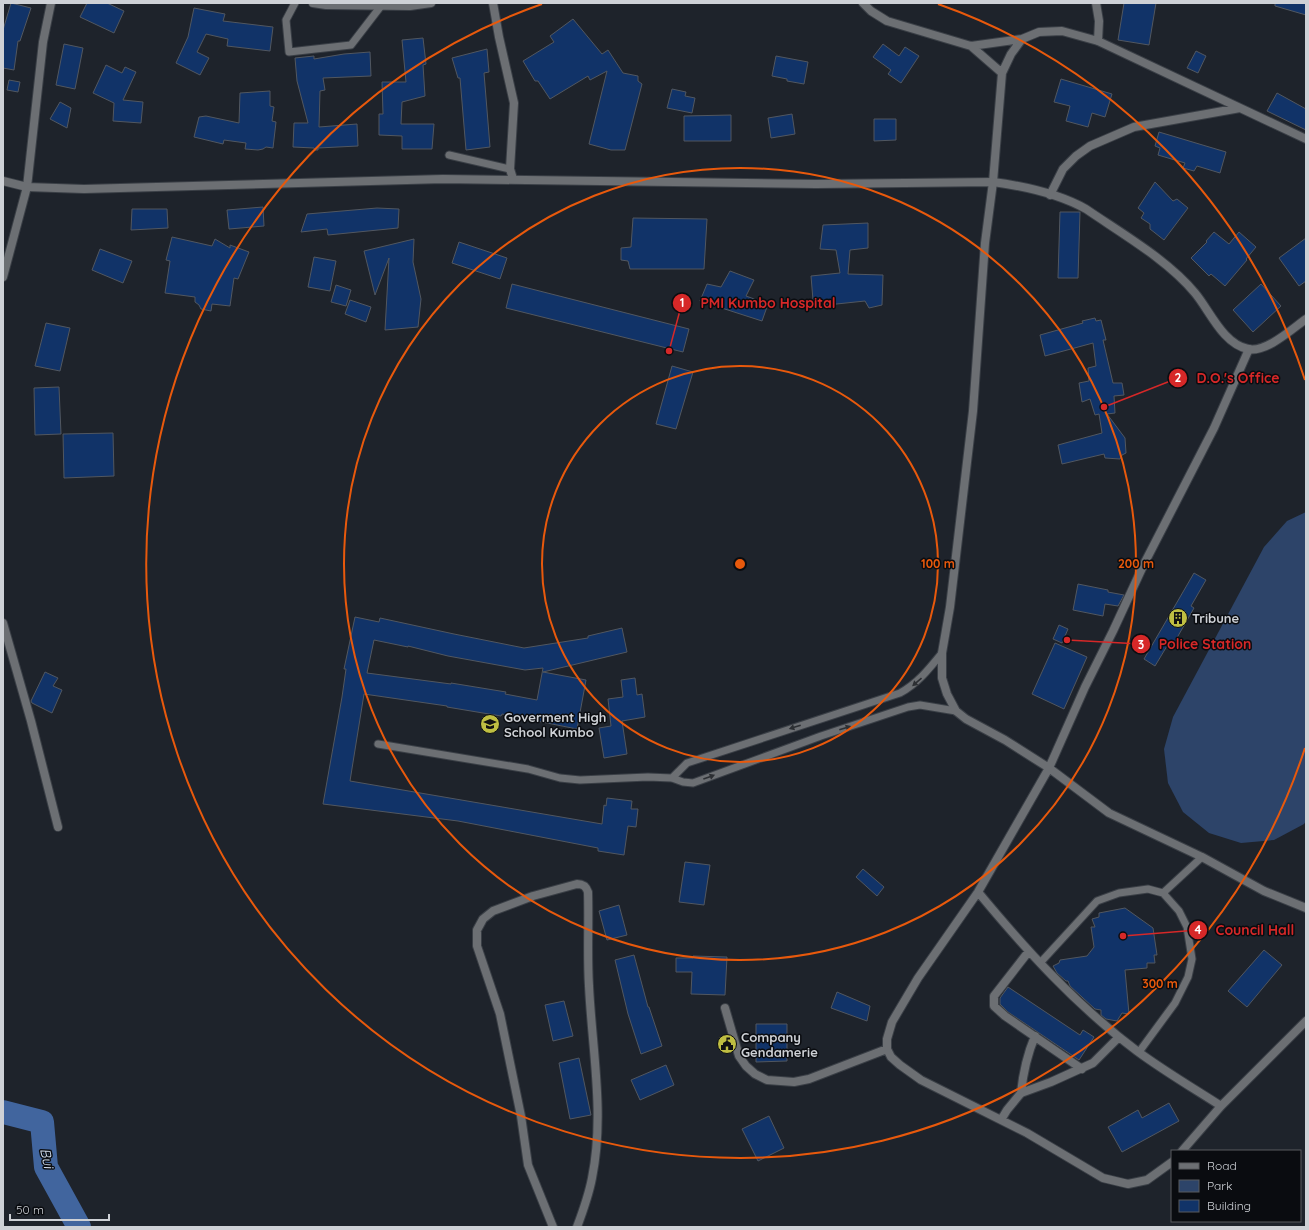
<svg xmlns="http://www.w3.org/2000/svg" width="1309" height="1230" font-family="Quicksand,sans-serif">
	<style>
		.green { fill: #2d4469 }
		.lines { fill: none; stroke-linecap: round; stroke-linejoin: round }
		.river { stroke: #41659e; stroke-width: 24 }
		.building { fill: #113368; stroke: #515760; fill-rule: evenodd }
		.service-casing { stroke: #3a3f46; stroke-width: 9 }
		.minor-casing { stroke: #3a3f46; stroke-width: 10 }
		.tertiary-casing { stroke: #3a3f46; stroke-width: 10 }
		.service { stroke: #6c6f73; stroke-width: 7 }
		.minor { stroke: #6c6f73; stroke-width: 8 }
		.tertiary { stroke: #6c6f73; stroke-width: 8 }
		.oneway { fill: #2c2f33 }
		.ring { fill: none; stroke: #e8590c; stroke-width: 2 }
		.labels { text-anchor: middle; stroke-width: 3; stroke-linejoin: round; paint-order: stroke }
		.poi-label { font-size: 13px; font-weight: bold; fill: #ced1d6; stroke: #0a0c10; text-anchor: start }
		.water-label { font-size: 14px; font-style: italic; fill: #d8e3f4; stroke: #0a0c10 }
		.centre { fill: #e8590c; stroke: #0a0c10; stroke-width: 2 }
		.ring-label { font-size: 12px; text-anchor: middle; font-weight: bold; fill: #e8590c; stroke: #0a0c10; stroke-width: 3; stroke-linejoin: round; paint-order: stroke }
		.leader { fill: none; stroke: #d62828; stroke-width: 1.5 }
		.callout-dot { fill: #d62828; stroke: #0a0c10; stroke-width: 1.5 }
		.mark-label { font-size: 12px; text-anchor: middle; font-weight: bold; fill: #fff }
		.callout-label { font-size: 14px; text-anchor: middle; font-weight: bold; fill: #d62828; stroke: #0a0c10; stroke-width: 3; stroke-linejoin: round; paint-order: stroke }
	</style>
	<rect width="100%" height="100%" fill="#1e232b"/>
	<!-- green -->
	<path class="green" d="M1306 512V821L1304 824 1274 840 1241 843 1209 833 1183 812 1168 783 1164 749 1173 717 1264 547 1287 521Z"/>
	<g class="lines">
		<!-- river -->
		<path class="river" d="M3 1112 42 1122 46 1167 79 1227"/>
	</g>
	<!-- building -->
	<path class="building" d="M11 3 31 8 20 41H18L14 70 3 68V30Z
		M87 3H107L124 11 114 33 80 17Z
		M1124 3H1156L1149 45 1118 40Z
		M1275 3H1306V15L1275 6Z
		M194 8 225 14 223 21 273 27 270 51 227 46 228 39 206 34 197 52 209 58 200 75 176 63 188 37Z
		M573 19 602 54 608 50 623 73 638 76V81L642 84 625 150H611L589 144 607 71 590 80 588 76 550 99 538 81H535L523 61 554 42 550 36Z
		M423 38 426 64 423 65 425 96 402 102 401 124H434L432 149H402V136L379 135V114H383L382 82H406L402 40Z
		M64 44 83 48 75 89 56 85Z
		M883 44 899 56 905 47 919 56 901 83 888 74 891 70 873 57Z
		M487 49 489 72 484 73 490 147 466 150 460 78H458L452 58Z
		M1196 51 1206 56 1198 73 1187 68Z
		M370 52 371 76 323 78 325 90 320 91 319 127 357 124 358 146 318 148V150H315L314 148 293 147 294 123H308L297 81 295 58 314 56V59L344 54Z
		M776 56 808 62 804 84 787 81V79L772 76Z
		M106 65 122 73 125 67 136 72 123 100 143 102 141 123 113 121 114 103 93 93Z
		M1061 79 1112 94 1105 117 1092 113 1088 127 1066 121 1070 106 1054 102Z
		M9 80 20 82 18 92 7 90Z
		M672 89 686 92 685 96 695 98 692 113 667 108Z
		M270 91V106L274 107 272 121 276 122 273 148 266 147 263 149 258 150 245 149 246 143 224 140 223 144 194 137 199 117 206 116 239 123 240 93Z
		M1277 93 1306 109V130L1267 111Z
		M60 102 71 108 67 128 50 119Z
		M792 114 795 134 771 138 768 118Z
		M731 115V141H684V116Z
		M874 119H896V140L874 141Z
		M1159 132 1226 152 1220 173 1197 166 1194 171 1183 168 1185 163 1158 155 1160 148 1155 146Z
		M1155 182 1173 201 1177 199 1188 208 1164 240 1150 229V224L1141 218 1144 213 1138 208Z
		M263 207 264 226 229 229 227 210Z
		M377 208 399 209 398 228 328 235 327 229 301 232 307 214Z
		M132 209H167L168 228 131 230Z
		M1060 212H1080L1078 278H1058Z
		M633 218 707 219 704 269H630L628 261 621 260V248L631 247Z
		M868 223V248L850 250 848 274 883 275 882 305 869 308 865 301 827 305 823 302 813 300 811 276 840 273 836 250 820 249 823 225Z
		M1214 232 1229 244 1239 232 1256 247 1246 259 1247 260 1225 286 1211 274 1209 276 1191 258 1207 242 1206 241Z
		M172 237 212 246 215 239 230 248V245L249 252 238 279 234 278 230 306 212 304 211 311 201 309 199 305 195 302V297L165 293 170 261 166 260Z
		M1306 238V281L1299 286 1279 258Z
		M414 239 413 262 421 299 418 327 385 330 389 258 375 295 364 251Z
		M459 242 507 258 500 279 452 263Z
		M100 249 132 261 123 283 92 270Z
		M314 257 336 261 330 291 308 287Z
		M730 271 754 280 746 296 768 304 762 321 700 301 707 284 721 287Z
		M512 284 689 329 683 352 506 308Z
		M1261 284 1281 306 1253 332 1233 310Z
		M336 285 351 290 346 306 331 302Z
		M350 300 371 307 366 322 345 314Z
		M1095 318 1096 321 1101 320 1106 340H1103L1113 383H1122L1124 395 1114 396 1115 413 1107 414 1125 438 1126 453 1122 455 1120 459 1105 458 1104 454 1062 464 1058 445 1102 433 1099 414 1095 415 1090 399 1082 402 1079 383 1089 381 1088 368 1096 366 1093 343 1045 356 1040 335 1083 323 1082 321Z
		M46 323 70 328 60 371 35 366Z
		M672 366 693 372 676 429 656 424Z
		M59 387 61 434 35 435 34 388Z
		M113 433 114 476 64 478 63 434Z
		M1194 573 1206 580 1191 606 1194 608 1174 643 1170 641 1155 666 1144 659Z
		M1078 584 1108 590V592L1124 595 1118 606 1105 604 1103 616 1073 610Z
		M355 617 379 622 380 618 454 634 524 648 588 638V636L622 628 627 652 543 672 586 680 577 729 502 714 501 716 447 707V706L364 694 350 781 602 824 604 805 606 806 607 798 632 801 631 809H638L636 827 628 826 624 855 598 851V848L458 821 323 804 342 697 346 669H344ZM374 640 408 647V646L448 656 525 670 543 668 537 700 505 694 506 692 451 683V684L367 673Z
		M1059 625 1068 629 1062 643 1053 639Z
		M1055 643 1087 657 1064 709 1032 694Z
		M45 672 58 678 53 686 62 690 52 713 32 703 31 701Z
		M635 678 637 695 642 694 645 717 622 721 627 754 604 758 599 728 611 726 608 699 623 697 621 680Z
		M685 862 710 865 704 905 679 902Z
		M863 869 884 887 877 896 856 877Z
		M619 905 627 935 607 940 599 911Z
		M1125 908 1153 928 1157 955H1154L1155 963H1147V968L1125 970 1129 1014 1122 1013 1117 1021 1106 1019 1101 1015V1010L1095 1009 1070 986 1068 981H1066L1057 973 1053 966 1059 963 1060 960 1087 956 1094 947 1091 927H1095L1092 919 1099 917V913Z
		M1264 950 1282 965 1247 1007 1228 991Z
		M634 955 648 1007H649L662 1046 641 1054 628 1014 615 960Z
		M693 956 727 957 725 995 691 994 692 972H676V958H693Z
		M1008 987 1080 1035 1083 1030 1094 1037 1079 1060 1008 1012 1000 1004V998Z
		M837 992 870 1006 867 1021 831 1008Z
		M564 1001 573 1036 553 1041 545 1005Z
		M756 1024H787V1061L756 1062Z
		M579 1058 591 1115 570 1119 559 1063Z
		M666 1065 674 1085 640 1100 631 1080Z
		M1169 1103 1179 1121 1122 1152 1108 1127 1138 1110 1142 1118Z
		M769 1116 784 1148 758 1161 742 1129Z"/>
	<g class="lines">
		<!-- service casing -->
		<g class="service-casing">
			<path id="service" d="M295 3 286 20 289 52 351 45 381 6
				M449 155 510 169
				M378 744 528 769 560 778 580 780 648 777 672 778 683 782 693 783 821 736 908 707 920 705 956 711
				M672 778 687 763 900 693C918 683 929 669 942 653
				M1163 893 1202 857
				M1040 963 1097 901 1119 893 1148 889 1163 893 1179 911 1187 927 1192 959 1188 977 1175 1003 1139 1052"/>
		</g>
		<!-- minor casing -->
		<g class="minor-casing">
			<path id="minor" d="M313 3 326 5 410 6 431 3
				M493 3 499 37 514 103 510 169 513 179
				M863 3 871 11 887 21 971 46 1022 39
				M1096 3 1099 21 1098 41
				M971 46 1002 73
				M1306 139 1098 41 1062 31 1039 32 1022 39 1011 54 1002 73 993 182 985 243 973 411 950 607 942 653V678L947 694 956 711 966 719 1005 740 1049 768 1109 813 1202 857 1264 891 1306 908
				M1050 195 1063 169 1076 156 1090 146 1134 127 1240 108
				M3 277 27 187 43 42 51 3
				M3 623 31 721 58 827
				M978 892C1026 950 1077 1006 1137 1051 1164 1071 1193 1088 1221 1106
				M1029 951 994 996V1006L1005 1016 1082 1069
				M725 1008 739 1056 746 1066 755 1074 767 1080 794 1082 809 1079 887 1049
				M1021 1093C1023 1073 1027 1055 1035 1036
				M1001 1120 1007 1110 1021 1093 1051 1082 1093 1063 1119 1037
				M1182 1151 1221 1106 1306 1021
				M1172 1162 1147 1180 1128 1184 1103 1178 1027 1133 921 1080 900 1065 891 1057 887 1049V1039L892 1022 918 978 978 892 1049 768 1085 687 1113 631 1144 564 1214 428 1249 349
				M553 1227 528 1165 521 1116 500 1014 477 946V930L483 919 493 911 533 896 577 884C583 884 586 886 588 892 589 923 587 955 589 986 592 1049 605 1115 592 1178 589 1194 583 1211 577 1227"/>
		</g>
		<!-- tertiary casing -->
		<g class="tertiary-casing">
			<path id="tertiary" d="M3 181 27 187 84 189 443 179 816 184 993 182C1023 186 1059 194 1086 209 1121 233 1168 260 1195 293 1210 311 1223 344 1248 349 1266 353 1292 329 1306 319"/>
		</g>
		<!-- service -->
		<use href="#service" class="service"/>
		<!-- minor -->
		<use href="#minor" class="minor"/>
		<!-- tertiary -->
		<use href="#tertiary" class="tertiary"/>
	</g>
	<!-- one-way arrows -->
	<defs><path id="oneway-solid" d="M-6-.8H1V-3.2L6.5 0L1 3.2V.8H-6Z"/></defs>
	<g class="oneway">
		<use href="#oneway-solid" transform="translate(917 682) rotate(139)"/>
		<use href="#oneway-solid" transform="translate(795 727) rotate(162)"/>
		<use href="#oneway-solid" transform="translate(845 728) rotate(-18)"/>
		<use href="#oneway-solid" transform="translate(709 777) rotate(-20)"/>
	</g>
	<!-- distance rings -->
	<g class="ring">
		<circle cx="740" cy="564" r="198"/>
		<circle cx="740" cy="564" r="396"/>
		<path d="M1305 748A594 594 0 1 1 542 4M938 4A594 594 0 0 1 1305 380"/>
	</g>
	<!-- icons -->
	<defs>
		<g id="building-disc" transform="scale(1)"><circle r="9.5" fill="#bfbe42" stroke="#0a0c10"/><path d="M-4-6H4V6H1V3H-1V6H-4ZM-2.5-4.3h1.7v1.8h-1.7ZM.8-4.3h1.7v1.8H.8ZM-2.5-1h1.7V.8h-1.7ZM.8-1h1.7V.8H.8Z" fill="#111"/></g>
		<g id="school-disc" transform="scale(1)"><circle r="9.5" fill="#bfbe42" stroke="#0a0c10"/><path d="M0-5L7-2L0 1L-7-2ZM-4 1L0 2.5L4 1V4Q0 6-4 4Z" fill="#111"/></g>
		<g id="civic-disc" transform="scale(1)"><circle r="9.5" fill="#bfbe42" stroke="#0a0c10"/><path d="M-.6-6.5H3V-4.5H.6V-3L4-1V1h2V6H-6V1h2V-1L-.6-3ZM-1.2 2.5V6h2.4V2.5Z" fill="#111"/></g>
	</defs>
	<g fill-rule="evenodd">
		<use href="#building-disc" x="1178" y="618"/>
		<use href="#school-disc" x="490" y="724"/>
		<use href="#civic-disc" x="727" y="1044"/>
	</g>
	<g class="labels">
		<!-- poi labels -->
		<g class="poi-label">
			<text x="1192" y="623">Tribune</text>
			<text x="504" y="722">Goverment High<tspan x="504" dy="15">School Kumbo</tspan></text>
			<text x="741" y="1042">Company<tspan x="741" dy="15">Gendamerie</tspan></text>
		</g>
		<!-- water labels -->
		<g class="water-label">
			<text transform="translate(47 1158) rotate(78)" y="5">Bui</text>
		</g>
	</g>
	<circle cx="740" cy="564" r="6" class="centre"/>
	<g class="ring-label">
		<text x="938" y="568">100 m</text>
		<text x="1136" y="568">200 m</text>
		<text x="1160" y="988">300 m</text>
	</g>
	<!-- callouts -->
	<path class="leader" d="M669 351L682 303M1104 407L1178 378M1067 640L1141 644M1123 936L1198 930"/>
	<g class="callout-dot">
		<circle cx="669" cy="351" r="4"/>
		<circle cx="1104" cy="407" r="4"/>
		<circle cx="1067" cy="640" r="4"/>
		<circle cx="1123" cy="936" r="4"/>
		<circle cx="682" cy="303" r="10"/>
		<circle cx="1178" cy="378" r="10"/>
		<circle cx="1141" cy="644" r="10"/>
		<circle cx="1198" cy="930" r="10"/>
	</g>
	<g class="mark-label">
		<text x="682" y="307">1</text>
		<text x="1178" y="382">2</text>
		<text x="1141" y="649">3</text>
		<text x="1198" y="934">4</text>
	</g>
	<g class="callout-label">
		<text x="768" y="308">PMI Kumbo Hospital</text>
		<text x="1238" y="383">D.O.'s Office</text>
		<text x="1205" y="649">Police Station</text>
		<text x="1255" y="935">Council Hall</text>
	</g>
	<!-- border -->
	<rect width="1309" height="1230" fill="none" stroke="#ced1d6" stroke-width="8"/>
	<!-- legend -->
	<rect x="1171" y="1150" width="130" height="72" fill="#0a0c10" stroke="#585b5f"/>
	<rect x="1179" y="1163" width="20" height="6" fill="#6c6f73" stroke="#585b5f"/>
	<text x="1207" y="1170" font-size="12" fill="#ced1d6">Road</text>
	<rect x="1179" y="1180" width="20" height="12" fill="#2d4469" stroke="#585b5f"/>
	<text x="1207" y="1190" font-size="12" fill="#ced1d6">Park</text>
	<rect x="1179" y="1200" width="20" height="12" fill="#113368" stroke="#585b5f"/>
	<text x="1207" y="1210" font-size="12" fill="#ced1d6">Building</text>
	<!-- scale -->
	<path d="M10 1214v6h99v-6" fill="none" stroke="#ced1d6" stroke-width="2"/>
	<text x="16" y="1214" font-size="12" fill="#ced1d6" stroke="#0a0c10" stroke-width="3" paint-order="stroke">50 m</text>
</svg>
